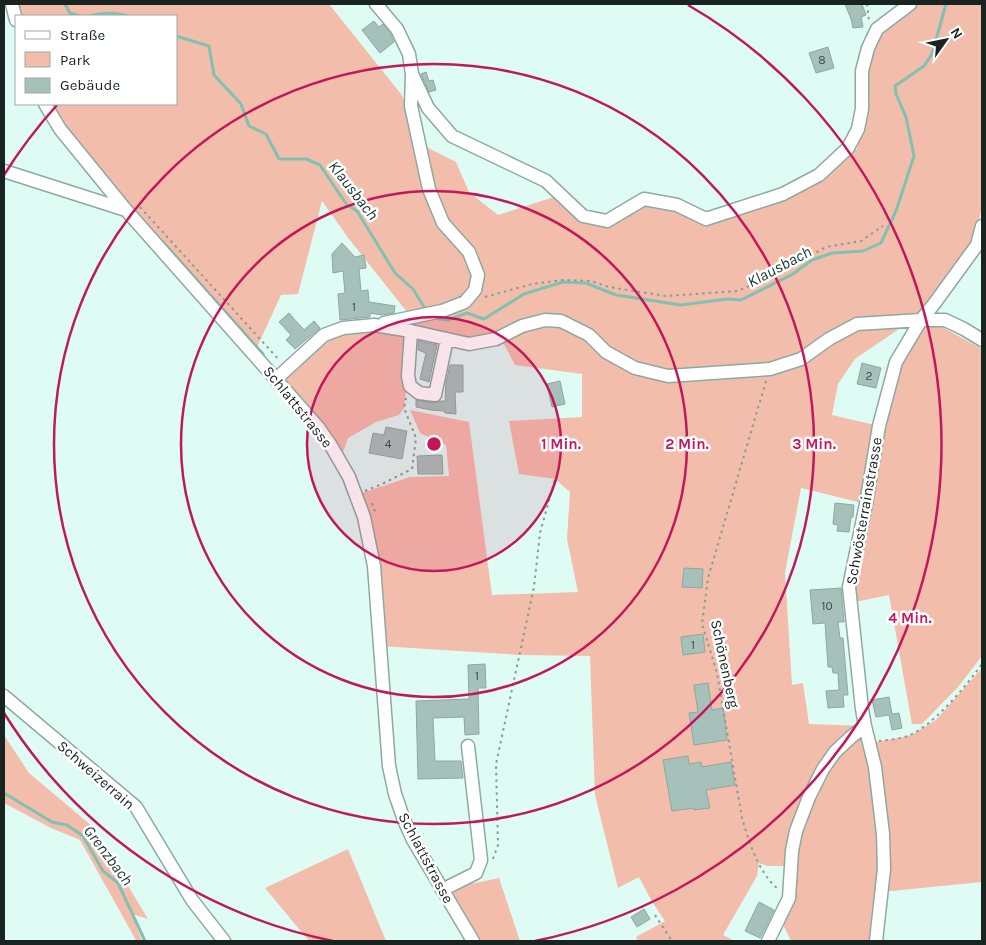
<svg xmlns="http://www.w3.org/2000/svg" width="986" height="945" font-family="Karla,sans-serif">
	<style>
		.green { fill: #f3bdab }
		.lines { fill: none; stroke-linecap: round; stroke-linejoin: round }
		.stream { stroke: #81c1b1; stroke-width: 3 }
		.building { fill: #a5c1b9; stroke: #8ca8a0 }
		.minor-casing { stroke: #8ea9a1; stroke-width: 15 }
		.path { stroke: #879b95; stroke-width: 2; stroke-dasharray: 2.5 4; stroke-linecap: butt }
		.minor { stroke: #fff; stroke-width: 12 }
		.ring { fill: none; stroke: #c2185b; stroke-width: 2.5 }
		.labels { text-anchor: middle; stroke-width: 5; stroke-linejoin: round; paint-order: stroke }
		.number-label { font-size: 12px; fill: #3c4a46 }
		.street-label { font-size: 15px; fill: #192320; stroke: #fff }
		.water-label { font-size: 16px; font-style: italic; fill: #16352e; stroke: #fff }
		.centre { fill: #c2185b; stroke: #fff; stroke-width: 2.5 }
		.ring-label { font-size: 15px; text-anchor: middle; font-weight: bold; fill: #c2185b; stroke: #fff; stroke-width: 5; stroke-linejoin: round; paint-order: stroke }
	</style>
	<rect width="100%" height="100%" fill="#dffcf4"/>
	<!-- green -->
	<path class="green" d="M9 4H329L401 94 428 148 456 162 469 192 498 215 554 197 608 224 646 203 676 207 704 225 783 198 819 180 857 149 867 109 866 71 875 42 914 4H982V207L973 245 918 316 855 359 838 384 832 415 879 426 868 495 901 367 922 327H942L982 349V656L958 687 922 724H912L889 595 850 603 866 504 801 488 785 573 792 685 803 683 809 724 865 726 870 743 904 737 913 734 936 720 982 668V882L881 892 876 941H791L780 918 789 898 784 866H768L759 863 757 876 723 935 735 941H638L636 937 665 921 651 900 639 877 618 888 595 795 590 656 520 655 380 646 373 566 356 495 410 477 449 476 446 445 420 433 410 410 469 422 492 595 578 592 567 539 570 492 555 479 519 474 509 421 582 417V374L515 365 498 333 459 338 414 324 407 312 349 239 322 201 298 294 281 295 254 354 126 210 47 104H176V16H16Z
		M343 328 411 331 408 376 404 408 399 415 376 422 348 438 340 460 276 379Z
		M4 735 29 773 92 826 148 919 132 914 142 941H136L132 933 80 840 51 828 4 803Z
		M348 849 386 941H309L265 888Z
		M499 878 520 941H473L442 890Z"/>
	<g class="lines">
		<!-- stream -->
		<path class="stream" d="M65 4 70 13 80 16
			M87 16C99 14 114 11 127 16
			M176 36 209 46 214 75 241 104 249 126 266 134 279 159H306L320 165 347 205 357 211 395 273 413 289 424 307
			M162 241 263 354
			M433 318 448 320 467 313 484 319 524 294 563 282 586 283 616 295 681 305 727 299 741 300 793 274 812 260 832 253 863 251 881 243 896 211 914 156 906 117 896 94 895 86 924 66 932 54 946 4
			M4 793 52 822 67 825 83 836 103 871 118 883 145 941"/>
	</g>
	<!-- building -->
	<path class="building" d="M845 4H862L866 15 861 17 863 27 853 28 851 19Z
		M374 21 379 27 383 24 390 33 394 42 380 53 362 30Z
		M828 47 834 68 816 73 809 53Z
		M426 72 429 81 433 80 436 90 429 92 421 74Z
		M342 243 355 257 364 255 366 268 359 269 361 291 368 290 369 302 395 306 394 313 382 315 370 313V317L340 320 338 294 345 293 343 271 333 273 332 254Z
		M289 313 304 330 314 321 320 328 295 349 286 340 291 335 279 322Z
		M418 341 437 345 429 382 420 379 426 353 418 350Z
		M862 363 881 368 876 388 857 384Z
		M450 365H463V392H455L456 414 445 413 444 411 431 410 416 407V400L434 403 441 401H445L446 383Z
		M560 381 565 404 552 407 547 384Z
		M386 427 407 431 402 459 369 453 373 433 384 435Z
		M442 455 443 474H418L417 456Z
		M835 503 854 505 853 517H851L849 532 837 531 838 525 833 524Z
		M684 568 703 569 702 588 682 587Z
		M841 588 844 622H838L840 638H843L848 695H843L844 707 828 708 826 691 839 690 838 673H833L832 667H828L825 623 813 624 810 590Z
		M703 634 705 652 683 655 681 637Z
		M485 664 486 688H478L479 734 465 735 464 717 433 718 435 761H461L463 778 418 779 416 701 469 699 468 665Z
		M708 683 712 710 723 708 727 740 694 745 689 713 698 712 694 685Z
		M889 697 892 714 899 713 902 728 892 730 889 715 876 717 872 700Z
		M688 756 689 764 701 762 702 767 731 762 735 785 706 790 710 808 694 810V808L672 811 663 760Z
		M759 902 774 910 760 938 745 931Z
		M644 909 650 919 637 927 631 917Z"/>
	<g class="lines">
		<!-- minor casing -->
		<g class="minor-casing">
			<path id="minor" d="M12 4 16 20
				M376 4 397 29 409 54 412 74 411 106 429 189 443 223 469 252 478 275 475 290 465 302 442 311 384 323
				M412 74 428 108 452 136 546 181 583 216 607 221 644 199 677 205 706 219 783 194 819 175 848 148 858 129 862 109V71L868 48 877 29 910 4
				M45 104 60 129 126 210 318 427 330 444 349 477 364 517 374 566 389 766 395 794 404 820 413 840 473 941
				M4 171 126 210
				M411 331 408 376 410 386 419 393 435 395 447 339
				M276 379 324 335 343 328 374 325 411 331 469 344 496 339 522 326 545 320 561 321 589 335 606 352 635 368 668 376 770 369 801 359 829 339 857 324 921 320H945L964 329 982 340
				M4 696 136 807 192 900 224 941
				M442 890 476 873 481 860 468 746
				M768 941 789 898 792 851 796 831 809 797 823 769 835 752 851 737 865 726
				M876 941 884 869 883 834 875 767 865 726 862 709 849 587 866 504 879 426 896 362 921 320 934 304 977 245 982 226"/>
		</g>
		<!-- path -->
		<path class="path" d="M867 4 869 21
			M140 207 280 361
			M485 297 532 284 563 280 591 281 609 287 666 296 738 291 786 269 826 247 861 241 883 226
			M766 381 708 578 702 624 717 673 742 818C749 842 758 872 778 889
			M365 491 382 484 412 469 416 438 404 408 406 398
			M372 503 376 515
			M879 741C889 740 900 739 910 735 936 723 965 687 982 664
			M493 859 498 845 496 764 534 587 540 533 555 479
			M655 915 672 941"/>
		<!-- minor -->
		<use href="#minor" class="minor"/>
	</g>
	<!-- distance rings -->
	<circle cx="434" cy="444" r="127" fill="#c2185b" fill-opacity=".12"/>
	<g class="ring">
		<circle cx="434" cy="444" r="127"/>
		<circle cx="434" cy="444" r="253"/>
		<circle cx="434" cy="444" r="380"/>
		<path d="M333 941A507 507 0 0 1 4 713M4 175A507 507 0 0 1 57 105M688 5A507 507 0 0 1 535 941"/>
	</g>
	<g class="labels">
		<!-- number labels -->
		<g class="number-label">
			<text x="822" y="64">8</text>
			<text x="354" y="311">1</text>
			<text x="869" y="380">2</text>
			<text x="388" y="448">4</text>
			<text x="827" y="610">10</text>
			<text x="693" y="649">1</text>
			<text x="477" y="680">1</text>
		</g>
		<!-- street labels -->
		<g class="street-label">
			<text transform="translate(298 407) rotate(51)" y="5">Schlattstrasse</text>
			<text transform="translate(864 511) rotate(-80)" y="5">Schwösterrainstrasse</text>
			<text transform="translate(725 664) rotate(78)" y="5">Schönenberg</text>
			<text transform="translate(96 775) rotate(41)" y="5">Schweizerrain</text>
			<text transform="translate(426 858) rotate(62)" y="5">Schlattstrasse</text>
		</g>
		<!-- water labels -->
		<g class="water-label">
			<text transform="translate(354 190) rotate(52)" y="6">Klausbach</text>
			<text transform="translate(779 266) rotate(-28)" y="6">Klausbach</text>
			<text transform="translate(109 855) rotate(53)" y="6">Grenzbach</text>
		</g>
	</g>
	<circle cx="434" cy="444" r="8" class="centre"/>
	<g class="ring-label">
		<text x="561" y="449">1 Min.</text>
		<text x="687" y="449">2 Min.</text>
		<text x="814" y="449">3 Min.</text>
		<text x="910" y="623">4 Min.</text>
	</g>
	<!-- border -->
	<rect width="986" height="945" fill="none" stroke="#192320" stroke-width="10"/>
	<!-- legend -->
	<rect x="15" y="15" width="162" height="90" fill="#ffffff" stroke="#a3a7a6"/>
	<rect x="25" y="31" width="25" height="8" fill="#ffffff" stroke="#a3a7a6"/>
	<text x="60" y="40" font-size="15" fill="#192320">Straße</text>
	<rect x="25" y="52" width="25" height="15" fill="#f3bdab" stroke="#a3a7a6"/>
	<text x="60" y="65" font-size="15" fill="#192320">Park</text>
	<rect x="25" y="78" width="25" height="15" fill="#a5c1b9" stroke="#a3a7a6"/>
	<text x="60" y="90" font-size="15" fill="#192320">Gebäude</text>
	<!-- north arrow -->
	<g transform="translate(946 40) rotate(57)" stroke="#ffffff" stroke-width="4" paint-order="stroke">
	<path d="M0-4L9 19L0 12L-9 19Z" fill="#192320"/>
	<text y="-8" font-size="14" font-weight="bold" text-anchor="middle" fill="#192320">N</text>
	</g>
</svg>
